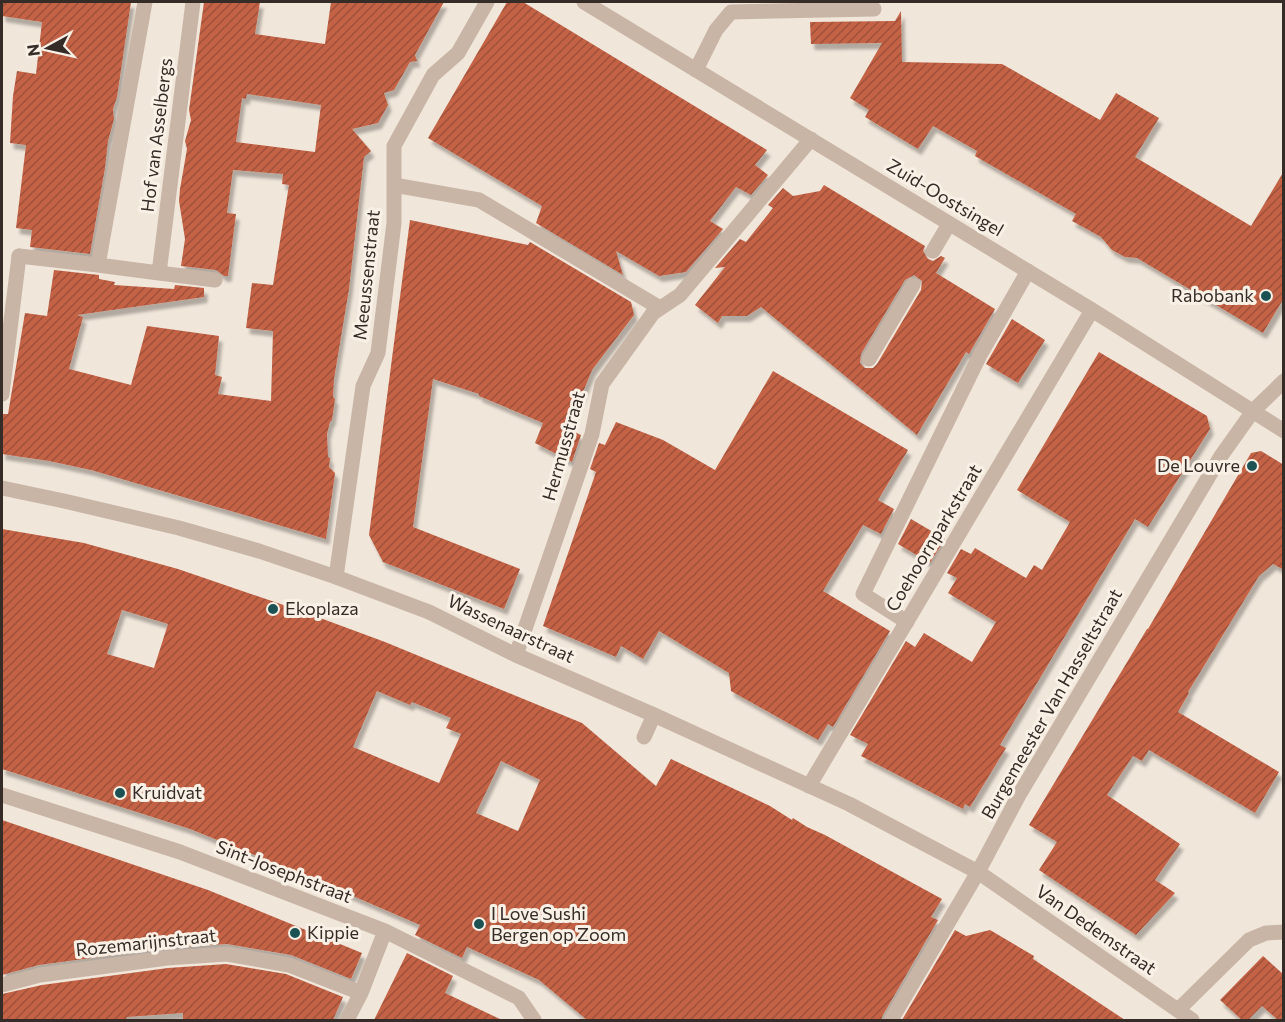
<svg xmlns="http://www.w3.org/2000/svg" width="1285" height="1022" font-family="Commissioner,sans-serif">
	<style>
		.building { fill: url(#building-hatch); fill-rule: evenodd; filter: url(#shadow) }
		.lines { fill: none; stroke-linecap: round; stroke-linejoin: round }
		.service { stroke: #c8b5a6; stroke-width: 15 }
		.pedestrian { stroke: #c8b5a6; stroke-width: 15 }
		.minor { stroke: #c8b5a6; stroke-width: 15 }
		.tertiary { stroke: #c8b5a6; stroke-width: 15 }
		.poi-dot { fill: #1d5255; stroke: #f9f0e6; stroke-width: 2 }
		.labels { text-anchor: middle; stroke-width: 6; stroke-linejoin: round; paint-order: stroke }
		.street-label { font-size: 18px; fill: #352b27; stroke: #f9f0e6 }
		.poi-label { font-size: 18px; fill: #352b27; stroke: #f9f0e6; text-anchor: start }
	</style>
	<defs>
		<pattern id="building-hatch" width="6" height="6" patternUnits="userSpaceOnUse" patternTransform="scale(1.5)"><rect width="6" height="6" fill="#c36245"/><path d="M-1 1l2-2M0 6l6-6M5 7l2-2" fill="none" stroke="#9f513a"/></pattern>
		<filter id="shadow"><feDropShadow dx="3.5" dy="6" stdDeviation="1.5" flood-color="#0004"/></filter>
	</defs>
	<rect width="100%" height="100%" fill="#f1e6da"/>
	<!-- building -->
	<path class="building" d="M2 2H131L117 97 113 109 114 119 108 141 105 168 90 254 30 247 32 230 16 228 26 145 10 143 13 96 17 71 36 74 42 22 2 16Z
		M204 2H260L255 34 325 44 331 2H444L415 55 417 61 410 62 394 90 384 93 388 105 378 123 352 129 371 151 364 157 349 289 334 379 333 397 335 399 332 420 330 422 327 434 328 457 330 458 329 467 335 473 326 539 91 470 49 461 2 454V414H8L25 313 47 316 54 270 99 275V279L115 282 114 285 174 289 175 285 204 288V297L77 315 83 317 69 369 131 385 147 326 219 336 215 375 222 377 218 394 271 401 273 331 246 328 252 283 273 285 289 185 282 184 283 174 233 170 227 213 236 214 228 276H224L216 270 181 266 185 239 179 201 180 189 187 149 185 141 191 120 189 110ZM247 94 321 105 315 152 236 142 242 98 246 99Z
		M507 2H523L767 150 755 165 768 175 751 195 736 187 710 221 723 229 686 272 659 276 616 251 623 275 536 223 542 206 428 138Z
		M901 11 902 62 1002 64 1100 120 1116 93 1159 118 1135 157 1251 226 1284 171V298L1263 333 1137 258 1125 257 1112 250 1101 237 1072 221 1076 214 975 156 977 151 933 126 918 149 865 117 869 110 850 98 882 43 811 44 810 22 895 21Z
		M824 185 925 246 923 251 928 259 933 261 941 256 945 258 936 273 995 309 969 354 966 352 917 435 761 307 747 316H722L718 323 695 305 725 267 715 268 740 239 746 242 773 208 768 205 783 188 793 196 820 191ZM914 275 922 281 921 290 877 364 873 368H865L860 363 861 354 905 280Z
		M410 220 528 245 530 242 631 302 634 315 592 370 568 429 581 435 572 462 535 443 543 423 479 396V394L433 379 413 527 520 569 504 609 383 562 369 535Z
		M1012 319 1045 340 1018 383 986 364Z
		M1099 352 1207 416 1210 429 1148 527 1135 519 1000 745 1006 748 970 807 965 804 963 809 861 756 868 744 850 735 906 641 915 647 924 633 972 662 996 622 948 593 957 578 947 573 961 549 971 554 975 548 1026 578 1034 565 1042 570 1070 522 1017 490Z
		M773 371 908 450 878 500 894 509 881 534 863 525 823 591 890 631 833 727 828 724 818 740 731 691 729 673 659 631 643 659 621 646 616 657 543 626 596 472 590 469 599 443 605 445 616 422 663 440 715 470Z
		M1261 451 1284 465V570L1273 564 1259 576 1188 692 1189 693 1178 712 1279 772 1255 813 1149 750 1142 761 1133 756 1107 795 1180 844 1155 880 1175 893 1136 935 1039 870 1057 842 1029 825 1147 629H1148L1251 453Z
		M911 519 945 539 930 563 898 544Z
		M2 529 84 543 178 569 304 612 385 642 582 723 656 786 671 759 770 806 792 820 793 818 807 827 825 835 942 899 931 917 938 920 883 1015 881 1020H587L539 980 467 947 462 958 415 935 420 925 309 877 190 829 2 769ZM122 610 168 624 154 668 107 654ZM377 691 410 705 412 702 451 718 446 728 461 734 439 783 353 747ZM501 761 540 780 518 831 476 813Z
		M2 820 208 890 362 953 351 979 291 955 227 944 166 948 39 965 2 975Z
		M955 930 966 936 990 930 1034 956 1033 959 1125 1020H902Z
		M407 953 453 976 445 993 502 1020H374Z
		M1263 956 1284 975V1020H1278L1262 1006 1248 1020H1242L1220 1000Z
		M226 964 286 974 343 997 333 1020H183V1013L127 1017 126 1020H2V994L42 985 168 968Z"/>
	<g class="lines">
		<!-- service -->
		<path class="service" d="M696 70 716 30 731 12 874 9
			M933 251 949 224
			M869 359 913 285
			M2 394 19 256
			M907 622 863 594 980 355 1028 271
			M644 737 654 715
			M1178 1010 1249 940 1266 933 1284 932"/>
		<!-- pedestrian -->
		<path class="pedestrian" d="M145 2 98 265 159 273 193 2
			M19 256 98 265
			M159 273 215 280
			M2 795 180 852 385 931 519 998 534 1020
			M2 985 40 975 167 958 227 954 289 965 361 993
			M347 1020 361 993 385 931"/>
		<!-- minor -->
		<path class="minor" d="M584 2 1092 310 1284 431
			M394 185 479 200 660 308
			M336 577 363 386 378 353 394 223V146L433 75 458 53 487 2
			M516 655 592 434 602 384 653 313 680 295 811 139
			M809 786 1092 310
			M891 1020 978 872"/>
		<!-- tertiary -->
		<path class="tertiary" d="M2 488 64 501 179 528 259 551 336 577 429 612 516 655 654 715 849 804 978 872 1192 1020
			M978 872 1019 795 1221 456 1253 411 1284 381"/>
	</g>
	<!-- markers -->
	<g class="poi-dot">
		<circle cx="1266" cy="296" r="6"/>
		<circle cx="1252" cy="466" r="6"/>
		<circle cx="273" cy="609" r="6"/>
		<circle cx="120" cy="793" r="6"/>
		<circle cx="479" cy="924" r="6"/>
		<circle cx="295" cy="933" r="6"/>
	</g>
	<g class="labels">
		<!-- street labels -->
		<g class="street-label">
			<text transform="translate(157 135) rotate(-83)" y="6">Hof van Asselbergs</text>
			<text transform="translate(945 198) rotate(31)" y="6">Zuid-Oostsingel</text>
			<text transform="translate(367 275) rotate(-84)" y="6">Meeussenstraat</text>
			<text transform="translate(564 446) rotate(-74)" y="6">Hermusstraat</text>
			<text transform="translate(934 538) rotate(-59)" y="6">Coehoornparkstraat</text>
			<text transform="translate(511 629) rotate(25)" y="6">Wassenaarstraat</text>
			<text transform="translate(1052 704) rotate(-60)" y="6">Burgemeester Van Hasseltstraat</text>
			<text transform="translate(284 872) rotate(21)" y="6">Sint-Josephstraat</text>
			<text transform="translate(1096 930) rotate(35)" y="6">Van Dedemstraat</text>
			<text transform="translate(146 943) rotate(-6)" y="6">Rozemarijnstraat</text>
		</g>
		<!-- poi labels -->
		<g class="poi-label">
			<text x="1254" y="302" text-anchor="end">Rabobank</text>
			<text x="1240" y="472" text-anchor="end">De Louvre</text>
			<text x="285" y="615">Ekoplaza</text>
			<text x="132" y="799">Kruidvat</text>
			<text x="491" y="920">I Love Sushi<tspan x="491" dy="21">Bergen op Zoom</tspan></text>
			<text x="307" y="939">Kippie</text>
		</g>
	</g>
	<!-- border -->
	<rect width="1285" height="1022" fill="none" stroke="#352b27" stroke-width="6"/>
	<!-- north arrow -->
	<g transform="translate(48 48) rotate(262)" stroke="#f9f0e6" stroke-width="4.5" paint-order="stroke">
	<path d="M0-4.5L10 22L0 15L-10 22Z" fill="#352b27"/>
	<text y="-9" font-size="16" font-weight="bold" text-anchor="middle" fill="#352b27">N</text>
	</g>
</svg>
